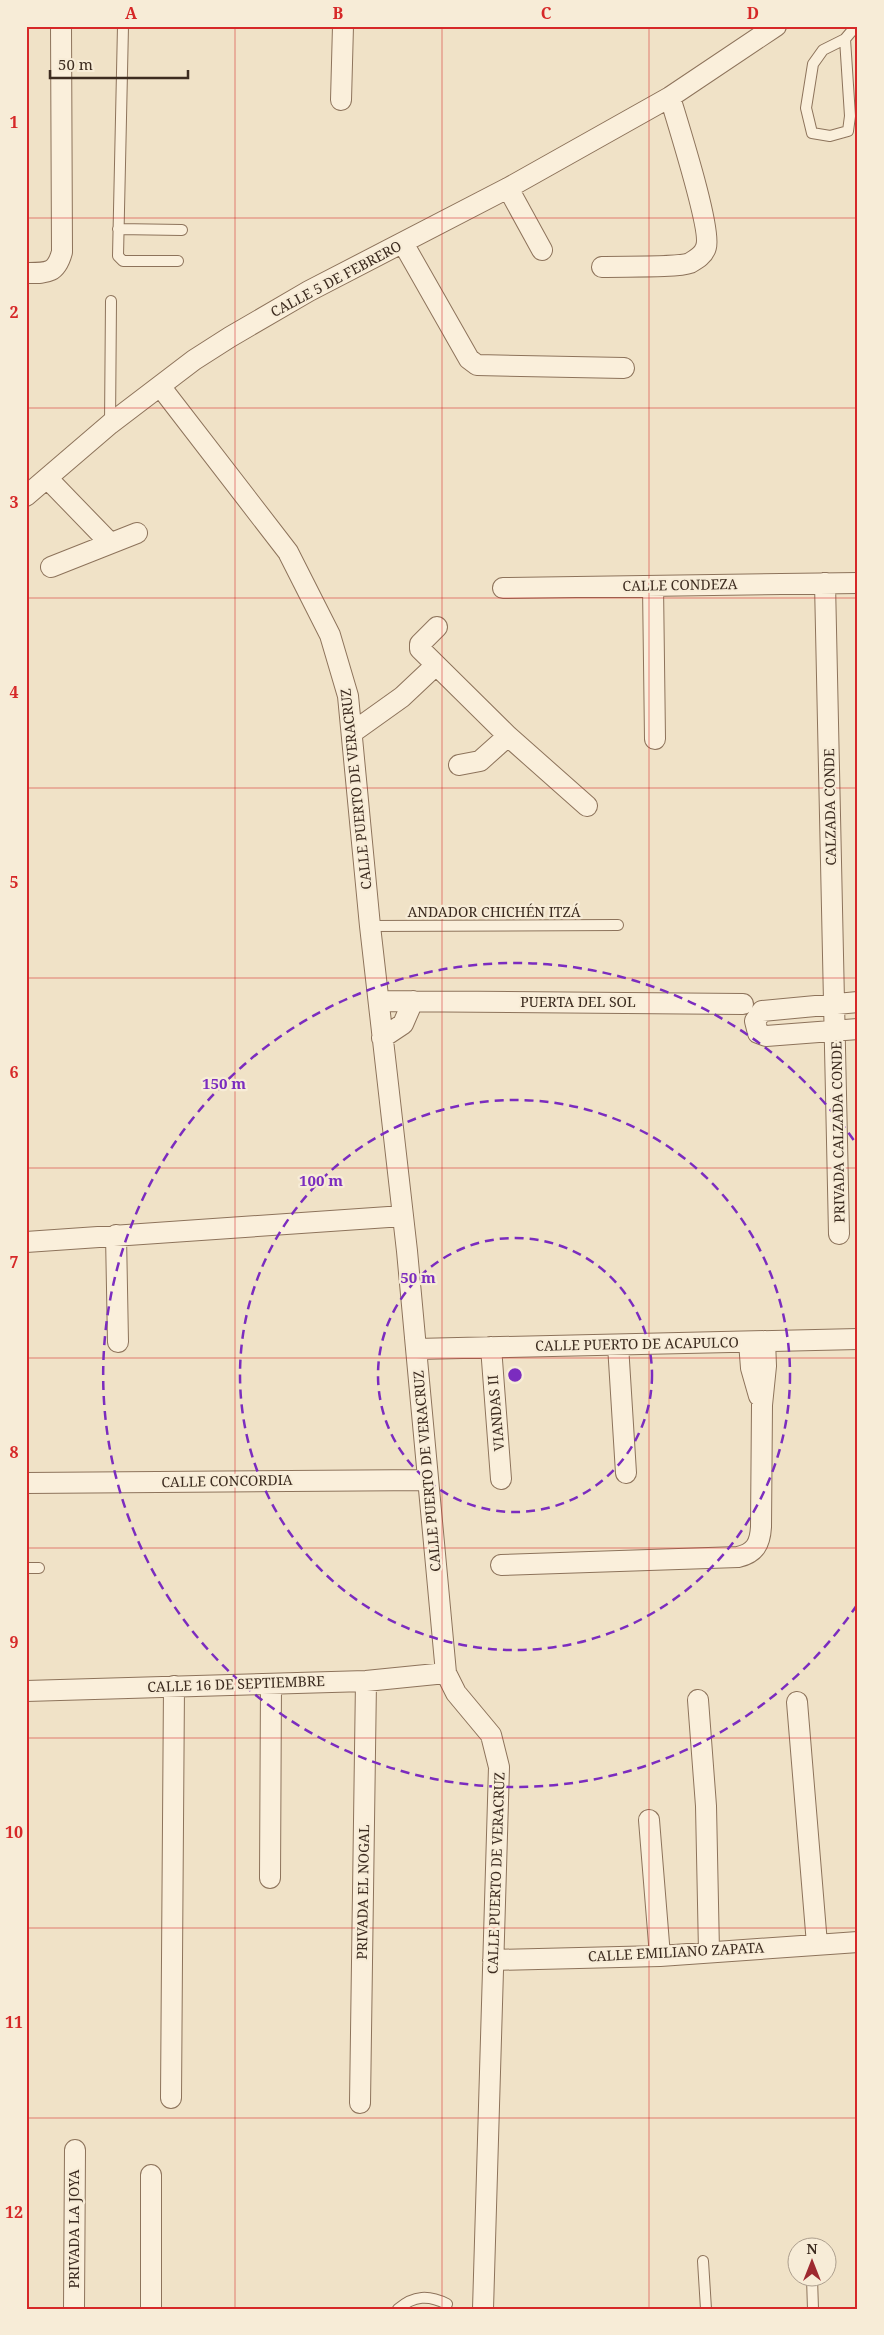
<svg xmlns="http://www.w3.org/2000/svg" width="884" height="2335" font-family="'Noto Serif',serif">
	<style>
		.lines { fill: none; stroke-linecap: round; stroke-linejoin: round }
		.lane-casing { stroke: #8d735b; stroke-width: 12 }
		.street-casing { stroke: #8d735b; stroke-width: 22 }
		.lane { stroke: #faefdb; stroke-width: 10 }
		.street { stroke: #faefdb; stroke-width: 20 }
		.grid { fill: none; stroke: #d62828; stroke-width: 1; stroke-opacity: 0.55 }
		.ring { fill: none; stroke: #7b2cbf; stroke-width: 2.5; stroke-dasharray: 9 6 }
		.labels { text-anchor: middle; stroke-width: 4.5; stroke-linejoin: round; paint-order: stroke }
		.street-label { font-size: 14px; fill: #3d2c20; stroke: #f7ecd7 }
		.centre { fill: #7b2cbf; stroke: #f7ecd7; stroke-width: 2.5 }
		.ring-label { font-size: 15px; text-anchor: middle; font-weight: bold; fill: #7b2cbf; stroke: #f7ecd7; stroke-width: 4.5; stroke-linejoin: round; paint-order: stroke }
		.neatline { fill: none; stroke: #d62828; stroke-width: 2 }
		.grid-label { font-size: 16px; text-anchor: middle; font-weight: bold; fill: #d62828 }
	</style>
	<rect width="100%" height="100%" fill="#f0e2c7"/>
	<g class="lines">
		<!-- lane casing -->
		<g class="lane-casing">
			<path id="lane" d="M123 26 118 256 123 261H178
				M845 39 850 116 848 131 830 136 812 133 806 108 813 64 823 50 845 39 856 26
				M118 229 182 230
				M110 424 111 301
				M370 926 618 925
				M26 1568H39
				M703 2261 706 2309
				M812 2278 813 2309
				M398 2309C414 2295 429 2295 447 2304"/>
		</g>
		<!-- street casing -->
		<g class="street-casing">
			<path id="street" d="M341 100 343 26
				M508 188 542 250
				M403 243 469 359 477 365 624 368
				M602 267C620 266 677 268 690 263 697 259 704 255 706 247 712 230 677 121 670 97
				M26 273C47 273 56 274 62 252L61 26
				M160 386 288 552 330 635 348 696 370 926 407 1251 446 1673 456 1693 491 1735 499 1767 483 2309
				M48 479 110 543
				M26 496 110 424 194 360 230 337 309 291 508 188 670 97 776 26
				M51 567 137 533
				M825 583 839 1234
				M653 586 655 739
				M503 588 858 583
				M437 627 420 644V649L508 736 587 806
				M353 732 402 697 436 665
				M459 765 480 761 508 736
				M379 1001 743 1004
				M858 1002 762 1011 755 1021 758 1033 766 1036 858 1029
				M382 1038 403 1024 413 1001
				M116 1235 118 1342
				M26 1242 403 1216
				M749 1342 751 1368 759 1396
				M618 1345 626 1473
				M491 1347 501 1479
				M416 1349 858 1339
				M26 1483 428 1480
				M501 1565 738 1557C755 1553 760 1544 761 1527L762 1405 766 1366 765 1341
				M26 1691 366 1681 446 1673
				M698 1700 706 1806 709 1952
				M797 1702 817 1944
				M649 1820 660 1956
				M270 1878 271 1684
				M493 1960 660 1956 858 1942
				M171 2098 174 1686
				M360 2103 366 1681
				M74 2309 75 2150
				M151 2309V2175"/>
		</g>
		<!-- lane -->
		<use href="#lane" class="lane"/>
		<!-- street -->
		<use href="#street" class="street"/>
	</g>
	<!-- grid -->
	<path class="grid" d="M235 26V2309M442 26V2309M649 26V2309M26 218H858M26 408H858M26 598H858M26 788H858M26 978H858M26 1168H858M26 1358H858M26 1548H858M26 1738H858M26 1928H858M26 2118H858"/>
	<!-- distance rings -->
	<g class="ring">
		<circle cx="515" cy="1375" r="137"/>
		<circle cx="515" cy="1375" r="275"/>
		<path d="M857 1605A412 412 0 1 1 857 1145"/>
	</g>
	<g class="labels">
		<!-- street labels -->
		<g class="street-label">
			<text transform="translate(336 279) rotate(-28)" y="5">CALLE 5 DE FEBRERO</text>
			<text transform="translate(680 585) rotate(-1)" y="5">CALLE CONDEZA</text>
			<text transform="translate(356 789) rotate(-96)" y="5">CALLE PUERTO DE VERACRUZ</text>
			<text transform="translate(830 807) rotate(-91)" y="5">CALZADA CONDE</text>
			<text x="494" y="917">ANDADOR CHICHÉN ITZÁ</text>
			<text x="578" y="1007">PUERTA DEL SOL</text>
			<text transform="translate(838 1132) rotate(-91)" y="5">PRIVADA CALZADA CONDE</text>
			<text transform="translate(637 1344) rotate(-1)" y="5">CALLE PUERTO DE ACAPULCO</text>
			<text transform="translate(496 1413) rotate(-95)" y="5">VIANDAS II</text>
			<text transform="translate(427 1471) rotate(-95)" y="5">CALLE PUERTO DE VERACRUZ</text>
			<text transform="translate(227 1481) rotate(-1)" y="5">CALLE CONCORDIA</text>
			<text transform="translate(236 1684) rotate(-2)" y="5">CALLE 16 DE SEPTIEMBRE</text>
			<text transform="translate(496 1873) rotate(-88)" y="5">CALLE PUERTO DE VERACRUZ</text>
			<text transform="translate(363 1892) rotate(-89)" y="5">PRIVADA EL NOGAL</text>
			<text transform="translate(676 1952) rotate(-3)" y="5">CALLE EMILIANO ZAPATA</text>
			<text transform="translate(74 2229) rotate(-90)" y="5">PRIVADA LA JOYA</text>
		</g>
	</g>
	<circle cx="515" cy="1375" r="8" class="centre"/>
	<g class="ring-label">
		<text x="224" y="1089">150 m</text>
		<text x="321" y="1186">100 m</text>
		<text x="418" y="1283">50 m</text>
	</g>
	<!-- border -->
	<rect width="884" height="2335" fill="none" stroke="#f7ecd7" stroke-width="55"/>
	<!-- north arrow -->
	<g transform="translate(812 2262)"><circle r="24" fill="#f7ecd7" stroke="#ad9f8e"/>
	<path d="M0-4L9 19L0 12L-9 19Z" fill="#9e2930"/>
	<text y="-8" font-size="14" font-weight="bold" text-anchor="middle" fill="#3d2c20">N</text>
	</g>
	<!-- scale -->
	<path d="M50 70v8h138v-8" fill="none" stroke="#3d2c20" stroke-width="2.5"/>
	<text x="58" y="70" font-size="15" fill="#3d2c20" stroke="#f7ecd7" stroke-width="4" paint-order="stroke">50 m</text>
	<rect x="28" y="28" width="828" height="2280" class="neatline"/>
	<g class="grid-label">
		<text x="131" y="19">A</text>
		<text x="338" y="19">B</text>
		<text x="546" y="19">C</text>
		<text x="753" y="19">D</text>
		<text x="14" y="128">1</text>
		<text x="14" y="318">2</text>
		<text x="14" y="508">3</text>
		<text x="14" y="698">4</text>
		<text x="14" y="888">5</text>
		<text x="14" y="1078">6</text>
		<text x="14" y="1268">7</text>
		<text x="14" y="1458">8</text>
		<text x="14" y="1648">9</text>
		<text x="14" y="1838">10</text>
		<text x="14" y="2028">11</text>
		<text x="14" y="2218">12</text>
	</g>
</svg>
